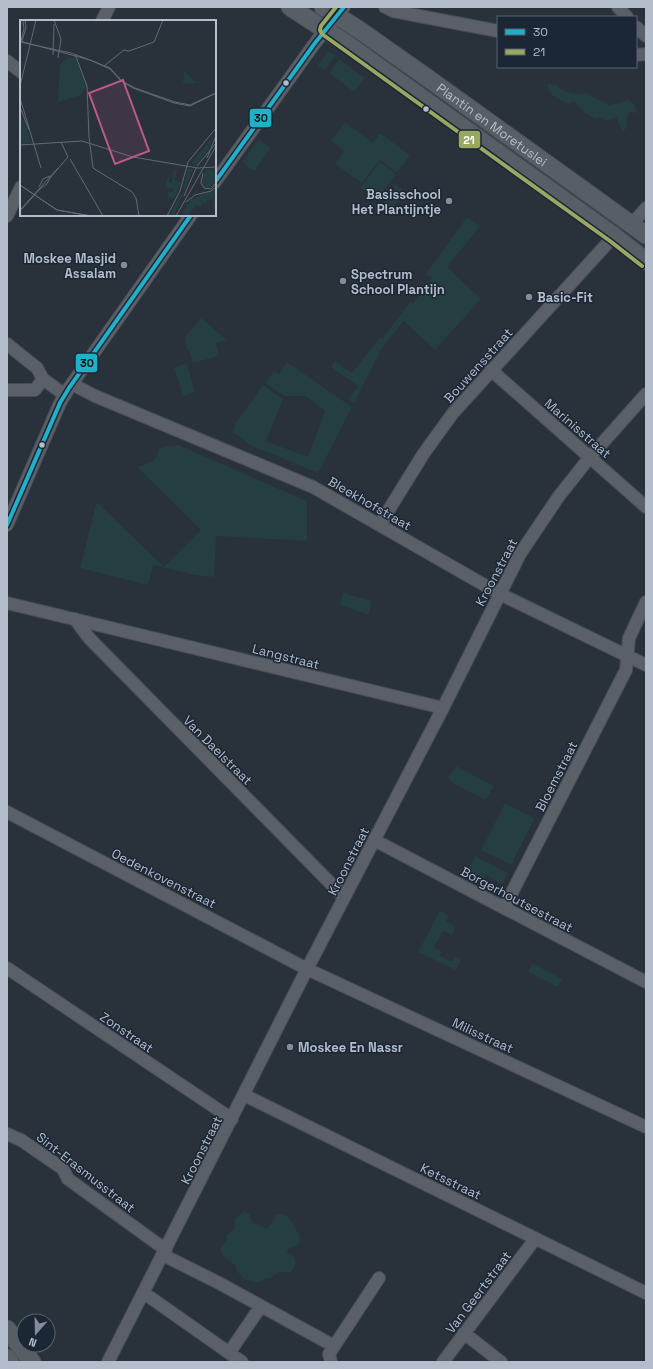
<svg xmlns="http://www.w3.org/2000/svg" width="653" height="1369" font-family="'Space Grotesk',sans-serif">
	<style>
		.green { fill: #253e42 }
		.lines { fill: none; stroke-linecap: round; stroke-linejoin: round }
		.minor-casing { stroke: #484d55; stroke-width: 14 }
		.secondary-casing { stroke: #484d55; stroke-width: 19 }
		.minor { stroke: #5a5f68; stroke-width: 12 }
		.secondary { stroke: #585e66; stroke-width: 17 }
		.bus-1-casing { stroke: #1c2736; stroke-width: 7 }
		.bus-2-casing { stroke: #1c2736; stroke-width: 7 }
		.bus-1 { stroke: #20b0c7; stroke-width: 4 }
		.bus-2 { stroke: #9aa760; stroke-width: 4 }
		.bus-dot { fill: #b3bdcc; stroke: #1c2736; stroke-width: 1.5 }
		.poi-dot { fill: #838c99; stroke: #1c2736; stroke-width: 1.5 }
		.labels { text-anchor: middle; stroke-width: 3; stroke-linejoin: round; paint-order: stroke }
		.street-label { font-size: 13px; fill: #b3bdcc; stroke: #1c2736 }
		.poi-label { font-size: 13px; font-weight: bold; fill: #b3bdcc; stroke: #1c2736; text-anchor: start }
		.inset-road { fill: none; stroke: #606975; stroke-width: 1 }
		.view { fill: #bc5a88; fill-opacity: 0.15; stroke: #bc5a88; stroke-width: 2 }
		.inset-edge { fill: none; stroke: #b3bdcc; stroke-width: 2 }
		.line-badge { stroke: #1c2736; stroke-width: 1.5 }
		.badge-label { font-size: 11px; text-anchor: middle; font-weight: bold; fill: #fff }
		.pale-badge-label { font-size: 11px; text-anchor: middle; font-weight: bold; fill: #111 }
	</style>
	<rect width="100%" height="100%" fill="#29313b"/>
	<!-- green -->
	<path class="green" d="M356 39 438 96 457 105 646 241V254L354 42Z
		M328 51 335 56 325 70 318 66Z
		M339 59 365 78 354 92 329 73Z
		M548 84 556 85 562 90 571 93 580 94 586 93 609 105 624 102 626 99C633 102 636 105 637 113L630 112C629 114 628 115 627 117 626 123 629 127 623 131L619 125 617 117C610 119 606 123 599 117L595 119C590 115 587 115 584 112 581 110 578 105 574 102L568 104C560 100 547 95 548 84Z
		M345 122 373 143 380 133 410 155 397 173 380 160 362 183 335 164 344 151 331 141Z
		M259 139 271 148 254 171 242 162Z
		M380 162 396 174 377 200 360 188Z
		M396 185 405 192 391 211 383 204Z
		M467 217 480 226 447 267 481 299 435 350 404 321 382 348 354 403 348 399 358 386 331 367 335 361 352 373 380 337 382 339 410 302 413 304 432 278 426 274Z
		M201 318 227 340 216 343 219 356 193 363 189 350H187L184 338Z
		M287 362 352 407 318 473 250 445 233 432 235 424 263 385 283 399 266 441 308 457 325 411 306 396H284L265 383 274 371 279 374Z
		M187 364 195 392 183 396 174 367Z
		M178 445 307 501V541L216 536 214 577 195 575 153 565 148 585 80 568 96 504 98 503 164 567 201 530 137 467C152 462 155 464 159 448Z
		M343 593 372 601 369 615 340 605Z
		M456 766 494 786 486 800 450 782 451 780 448 778 452 772H453Z
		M505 803 535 818 511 865 481 850Z
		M475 856 508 873 502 884 486 875 483 881 466 873Z
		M440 911 449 915 446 921 456 927 452 935 443 931 434 947 442 952 440 956 452 962 455 957 461 960 456 970 418 952Z
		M532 963 562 979 558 987 528 972Z
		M244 1211 249 1214 253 1223 260 1225 266 1229 273 1221 276 1215C290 1211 293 1226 300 1236L299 1244 289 1248 287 1252 288 1254C298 1257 297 1265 291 1272H279L271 1278 264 1279 259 1282H253L244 1279 237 1271 235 1265 224 1257 220 1250 227 1239V1234L234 1230 235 1219Z"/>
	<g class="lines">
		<!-- minor casing -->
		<g class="minor-casing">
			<path id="minor" d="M385 7 393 11 498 31
				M618 7 627 17
				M102 21 109 7
				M636 27 646 36
				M636 55 646 54
				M7 61 21 72
				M215 182 315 43 344 7
				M7 216 21 187
				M632 224 646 208
				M7 344 37 368 43 379 65 395
				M491 370 646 507
				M72 384 95 396 313 487 500 594 646 665
				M7 390H35L43 379
				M380 524 424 453 453 413 614 236
				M7 525 60 403 69 388 191 215
				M7 603 443 708
				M75 619 89 638 344 897
				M7 812 307 969 646 1127
				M374 840 646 982
				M504 908 626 670 629 638 646 602
				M7 968 232 1119
				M244 1095 646 1293
				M7 1134 21 1140 63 1169 68 1179 166 1250
				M163 1255 219 1283 334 1346
				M144 1293 242 1362
				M464 1333 501 1362
				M229 1353 261 1306
				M108 1362 307 969 443 708 520 554 559 496 590 457 646 394
				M331 1362 329 1354 379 1278
				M443 1362 535 1239"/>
		</g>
		<!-- secondary casing -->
		<g class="secondary-casing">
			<g id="secondary">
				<path d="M290 7 347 44 614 236 646 261"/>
				<path id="s1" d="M323 7 358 29 429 79 646 235"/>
				<path d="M7 1329 32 1362"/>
				<path d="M7 1358 10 1362"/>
			</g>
		</g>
		<!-- minor -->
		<use href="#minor" class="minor"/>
		<!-- secondary -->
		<use href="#secondary" class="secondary"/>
		<!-- bus-1 casing -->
		<g class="bus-1-casing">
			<path id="bus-1" d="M215 182 315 43 344 7
				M7 525 60 403 69 388 191 215"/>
		</g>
		<!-- bus-2 casing -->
		<g class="bus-2-casing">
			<path id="bus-2" d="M336 7 321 26 320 30 322 34 610 241 642 266"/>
		</g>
		<!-- bus-1 -->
		<use href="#bus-1" class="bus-1"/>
		<!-- bus-2 -->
		<use href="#bus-2" class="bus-2"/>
	</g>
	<!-- markers -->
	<g class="bus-dot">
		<circle cx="286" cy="83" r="3.5"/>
		<circle cx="426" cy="109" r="3.5"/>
		<circle cx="42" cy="445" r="3.5"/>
	</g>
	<g class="poi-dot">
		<circle cx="449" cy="201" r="4"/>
		<circle cx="124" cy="265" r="4"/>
		<circle cx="343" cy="281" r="4"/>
		<circle cx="529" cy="297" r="4"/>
		<circle cx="290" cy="1047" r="4"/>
	</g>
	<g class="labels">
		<!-- street labels -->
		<g class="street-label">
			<text dy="5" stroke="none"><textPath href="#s1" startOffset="206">Plantin en Moretuslei</textPath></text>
			<text transform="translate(478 365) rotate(-48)" y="5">Bouwensstraat</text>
			<text transform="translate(578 428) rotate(41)" y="5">Marinisstraat</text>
			<text transform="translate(370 503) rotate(30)" y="5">Bleekhofstraat</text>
			<text transform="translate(496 572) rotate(-62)" y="5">Kroonstraat</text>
			<text transform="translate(286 656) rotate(14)" y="5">Langstraat</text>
			<text transform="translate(218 750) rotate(45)" y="5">Van Daelstraat</text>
			<text transform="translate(556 776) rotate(-63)" y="5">Bloemstraat</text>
			<text transform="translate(348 861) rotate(-63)" y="5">Kroonstraat</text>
			<text transform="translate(164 878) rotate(27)" y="5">Oedenkovenstraat</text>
			<text transform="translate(517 899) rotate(28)" y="5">Borgerhoutsestraat</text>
			<text transform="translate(127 1032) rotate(34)" y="5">Zonstraat</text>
			<text transform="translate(483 1035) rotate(25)" y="5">Milisstraat</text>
			<text transform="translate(201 1150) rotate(-63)" y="5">Kroonstraat</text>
			<text transform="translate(86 1172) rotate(38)" y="5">Sint-Erasmusstraat</text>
			<text transform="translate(451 1181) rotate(26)" y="5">Ketsstraat</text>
			<text transform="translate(478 1292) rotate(-53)" y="5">Van Geertstraat</text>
		</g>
		<!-- poi labels -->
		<g class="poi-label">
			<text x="441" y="199" text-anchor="end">Basisschool<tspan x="441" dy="15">Het Plantijntje</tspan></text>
			<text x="116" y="263" text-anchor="end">Moskee Masjid<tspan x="116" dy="15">Assalam</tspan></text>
			<text x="351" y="279">Spectrum<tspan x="351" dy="15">School Plantijn</tspan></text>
			<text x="537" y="302">Basic-Fit</text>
			<text x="298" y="1052">Moskee En Nassr</text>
		</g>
	</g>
	<!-- overview -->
	<g transform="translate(20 20)">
		<rect width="196" height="196" fill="#29313b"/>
		<path d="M48 38H56L67 66 61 75 38 82 40 43ZM164 52 166 53 177 63 163 64ZM0 93 9 114 11 122 6 124 0 123ZM196 113 188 130 176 145 171 144ZM157 149 155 160 161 163 154 179 148 177V172H153V169L146 168 147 158 150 157 149 162H152L153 152ZM167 149H173L154 196H149L163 171ZM187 149 195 151 196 160 194 167 184 168 182 157ZM196 168 194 177 196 188 193 189V179L187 181V184L183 183 180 187 176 185 168 196H161L170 180Z" fill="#253e42"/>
		<path class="inset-road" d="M34 0 41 19 38 38M0 18 1 0M0 21 70 40 90 48 102 61 115 68 155 82 170 85 196 73M2 21 6 8 5 0M0 22 51 33 70 40 90 49 101 61 113 68 154 83 170 86 196 73M0 25 4 9 3 0M55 34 67 66 69 117 73 148 112 172 116 178 119 196M33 35 34 4M84 46 104 30 109 31 134 22 143 0M0 66 16 0M0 78 21 148M0 87 9 110M0 125 62 121 113 137 178 148 196 147M187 138 196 116M50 139 83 196M177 146 196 123M183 153 181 163 184 168 191 169 196 163M0 165 37 190 71 196M0 165 37 190 72 196M19 167 23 159 30 156M164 176 176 148M166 182 175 175 191 171 196 167M0 190 38 148M0 191 21 168 27 164 30 158 48 137 41 122M147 196 160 171 168 142 196 108M156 196 196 126"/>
		<path class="view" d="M103 60 129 131 95 144 69 73Z"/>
		<rect width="196" height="196" class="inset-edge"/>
	</g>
	<g class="line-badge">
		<rect x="249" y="108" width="23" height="20" rx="4" fill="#20b0c7"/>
		<rect x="458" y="130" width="23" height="19" rx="4" fill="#9aa760"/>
		<rect x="75" y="353" width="23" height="20" rx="4" fill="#20b0c7"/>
	</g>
	<g class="badge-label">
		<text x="469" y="144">21</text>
	</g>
	<g class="pale-badge-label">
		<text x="261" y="122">30</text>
		<text x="87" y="367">30</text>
	</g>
	<!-- border -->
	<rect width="653" height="1369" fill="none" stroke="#b3bdcc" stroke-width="16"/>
	<!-- legend -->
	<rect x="497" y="16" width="140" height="52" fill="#1c2736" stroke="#586372"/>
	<rect x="505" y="29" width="20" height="6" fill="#20b0c7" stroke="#586372"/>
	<text x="533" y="36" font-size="12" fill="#b3bdcc">30</text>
	<rect x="505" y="49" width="20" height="6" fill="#9aa760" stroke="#586372"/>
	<text x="533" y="56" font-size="12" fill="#b3bdcc">21</text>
	<!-- north arrow -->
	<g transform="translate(36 1333) rotate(200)"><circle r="19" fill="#1c2736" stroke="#586372"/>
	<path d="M0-3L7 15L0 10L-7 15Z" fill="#838c99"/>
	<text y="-6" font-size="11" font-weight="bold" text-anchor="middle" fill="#b3bdcc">N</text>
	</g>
</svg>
